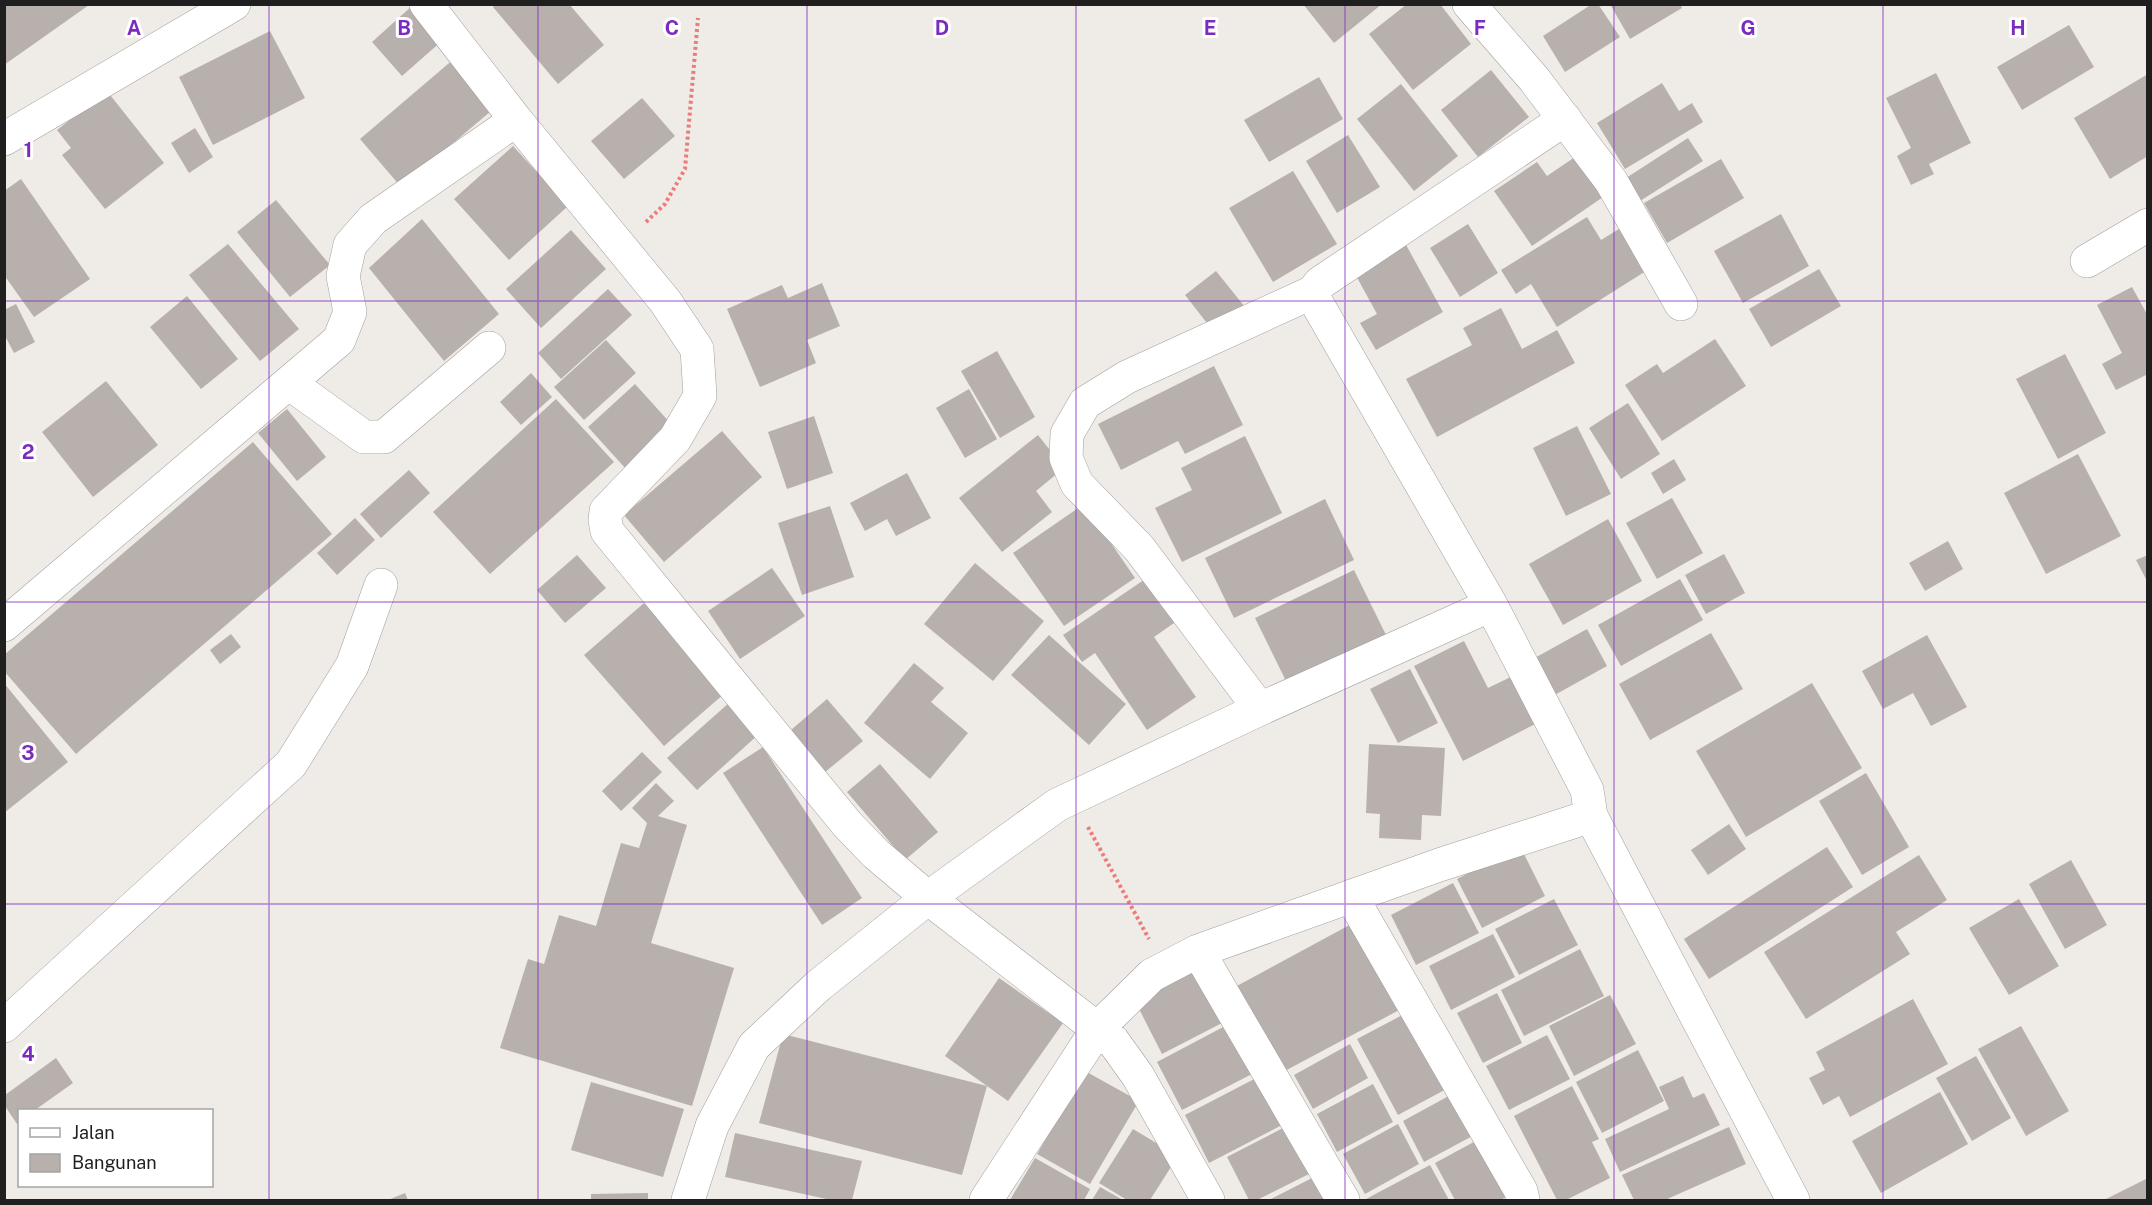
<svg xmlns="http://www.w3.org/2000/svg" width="2152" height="1205" font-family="'Public Sans',sans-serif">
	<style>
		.building { fill: #b8b0ac }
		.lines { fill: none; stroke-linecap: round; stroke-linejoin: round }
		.minor-casing { stroke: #a0a0a0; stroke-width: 34 }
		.path { stroke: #ec7c7a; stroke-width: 4; stroke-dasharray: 3 3; stroke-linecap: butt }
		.minor { stroke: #fff; stroke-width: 33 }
		.grid { fill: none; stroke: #7b2cbf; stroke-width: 1.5; stroke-opacity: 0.55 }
		.grid-label { font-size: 20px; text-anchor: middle; font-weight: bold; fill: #7b2cbf; stroke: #fff; stroke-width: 6; stroke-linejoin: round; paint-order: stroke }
	</style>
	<rect width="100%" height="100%" fill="#efebe6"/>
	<!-- building -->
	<path class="building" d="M496 4H569L604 45 558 84 493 7Z
		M1303 4H1382L1334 43Z
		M1407 4H1440L1471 44 1413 90 1369 34Z
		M1592 4H1598L1620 37 1565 72 1543 36Z
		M1610 4H1680L1682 8 1630 39Z
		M4 5H89L4 65Z
		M413 5 443 40 402 76 372 42Z
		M2069 25 2094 67 2022 110 1997 67Z
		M270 31 305 98 213 145 179 77Z
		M455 58 497 106 401 187 360 139Z
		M1491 70 1529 117 1478 157 1441 110Z
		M1936 73 1971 143 1929 164 1934 174 1911 185 1897 156 1911 148 1886 98Z
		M2148 74V156L2110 179 2074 118Z
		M1319 77 1343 119 1269 162 1244 120Z
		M1662 83 1679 111 1692 103 1703 122 1625 169 1597 123Z
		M1401 84 1458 156 1414 191 1357 119Z
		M107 91 164 163 105 209 62 155 71 148 57 130Z
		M642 98 675 136 624 179 591 141Z
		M195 128 213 157 189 173 171 143Z
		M1348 135 1380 187 1337 213 1306 161Z
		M1688 138 1703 161 1640 201 1626 178Z
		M513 146 568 206 509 260 454 199Z
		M1575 157 1603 197 1532 246 1494 191 1537 162 1547 176Z
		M1721 159 1744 198 1667 243 1644 203Z
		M1293 171 1337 244 1273 282 1229 208Z
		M21 179 90 279 34 317 4 275V191Z
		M276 200 330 265 290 297 237 232Z
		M1781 214 1809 266 1743 303 1714 251Z
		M1587 217 1601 240 1619 229 1646 271 1557 327 1531 284 1516 294 1501 270Z
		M422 219 499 314 444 361 369 268Z
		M1468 224 1498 273 1460 297 1430 248Z
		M571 230 606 269 541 328 506 289Z
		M1405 243 1443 312 1376 350 1360 323 1377 314 1354 272Z
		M228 244 299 329 260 361 189 275Z
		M1819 269 1841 306 1771 347 1749 309Z
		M1216 271 1245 307 1214 332 1185 295Z
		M822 283 840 326 807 340 816 363 760 387 727 309 782 285 788 298Z
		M2132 287 2148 316V374L2116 390 2102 364 2122 353 2097 305Z
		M608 289 632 315 561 379 538 353Z
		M187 296 238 359 201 389 150 327Z
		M16 304 35 342 14 353 4 334V310Z
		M1501 308 1522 349 1557 330 1575 363 1437 437 1406 379 1472 345 1463 328Z
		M1715 339 1746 386 1662 441 1625 385 1657 364 1663 373Z
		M606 340 636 373 584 420 554 387Z
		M997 351 1035 417 1000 438 961 371Z
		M2065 354 2106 433 2058 459 2016 379Z
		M1214 366 1243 425 1185 454 1178 441 1121 470 1098 424Z
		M531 373 552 397 521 425 500 402Z
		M106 381 158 445 93 497 42 432Z
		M635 384 673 426 626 469 588 427Z
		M969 389 997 439 965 458 936 408Z
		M556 399 614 462 490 574 433 512Z
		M1628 403 1660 454 1621 479 1589 428Z
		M287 409 326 457 297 481 258 433Z
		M814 416 833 473 787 489 768 432Z
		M1577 426 1611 494 1566 516 1533 448Z
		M722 431 762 477 664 562 624 515Z
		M1038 435 1064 468 1036 491 1052 512 1002 552 959 498Z
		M1245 436 1282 513 1182 562 1155 508 1192 490 1181 468Z
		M253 442 332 534 76 754 4 671V655Z
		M2078 454 2121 536 2046 574 2004 493Z
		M1674 459 1686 480 1663 494 1651 473Z
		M409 470 430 493 381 538 360 514Z
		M907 473 931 518 896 536 887 519 865 531 850 503Z
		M1672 498 1703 553 1657 579 1626 523Z
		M1325 499 1354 560 1234 618 1205 558Z
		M1084 504 1135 578 1064 626 1013 553Z
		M830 506 854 577 802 595 778 523Z
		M355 518 375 540 337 575 317 553Z
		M1608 519 1642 581 1563 625 1529 564Z
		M1948 541 1963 569 1925 591 1909 563Z
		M1724 554 1745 593 1706 614 1685 575Z
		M577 555 606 588 565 623 537 590Z
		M2148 555V583L2136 560Z
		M975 563 1044 621 993 681 924 624Z
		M772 568 805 616 740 659 708 611Z
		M1354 570 1386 635 1287 683 1255 618Z
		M1154 573 1184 616 1154 637 1196 697 1147 730 1095 653 1082 662 1063 635Z
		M1680 579 1703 620 1621 666 1598 625Z
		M644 603 725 693 664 746 584 655Z
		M1587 629 1607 666 1551 697 1531 660Z
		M1711 633 1743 689 1650 740 1619 684Z
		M231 634 241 647 220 664 210 650Z
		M1049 635 1126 704 1089 745 1011 675Z
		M1927 635 1967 707 1931 726 1913 693 1883 709 1862 671Z
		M1464 641 1488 688 1521 672 1545 719 1463 761 1414 666Z
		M914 663 944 688 931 702 968 733 930 779 864 723Z
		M1410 669 1438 723 1398 743 1370 689Z
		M4 683 68 762 4 813Z
		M1812 683 1862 768 1746 837 1696 751Z
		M827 699 863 741 819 777 784 736Z
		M730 702 759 734 697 790 667 758Z
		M1369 744 1445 748 1441 816 1422 815 1421 840 1379 838 1380 814 1366 813Z
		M763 747 862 898 822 925 723 773Z
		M642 752 662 772 621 811 602 791Z
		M880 764 938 832 905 860 847 792Z
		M1866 773 1909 847 1862 875 1819 801Z
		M656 783 674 801 658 816 687 825 651 943 734 968 692 1106 500 1048 528 959 544 964 559 915 596 926 621 843 639 848 647 823 632 808Z
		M1729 824 1746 849 1708 875 1691 850Z
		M1520 846 1545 896 1482 928 1457 879Z
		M1827 847 1853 887 1709 979 1684 939Z
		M1919 855 1947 900 1896 932 1910 954 1806 1019 1764 952Z
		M2071 860 2107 925 2065 949 2029 884Z
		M1453 883 1479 933 1416 965 1391 915Z
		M1554 899 1578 945 1519 975 1495 929Z
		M2019 899 2059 966 2009 995 1969 928Z
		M1357 921 1403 1008 1281 1073 1235 987Z
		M1493 934 1515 977 1451 1010 1429 966Z
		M1580 949 1604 996 1524 1036 1501 990Z
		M1194 969 1222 1023 1162 1054 1134 999Z
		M999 978 1063 1023 1008 1101 945 1056Z
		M1497 993 1522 1043 1483 1063 1457 1013Z
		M1610 995 1636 1044 1574 1076 1549 1026Z
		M1913 999 1948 1064 1850 1117 1839 1096 1823 1105 1809 1078 1825 1070 1816 1052Z
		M1410 1011 1450 1087 1398 1115 1357 1039Z
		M1227 1025 1252 1074 1182 1110 1157 1062Z
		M2021 1026 2069 1111 2026 1136 1978 1049Z
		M783 1034 987 1086 962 1175 759 1123Z
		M1547 1035 1570 1079 1509 1110 1486 1066Z
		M1350 1044 1368 1078 1313 1109 1294 1075Z
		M1638 1050 1664 1101 1602 1133 1576 1082Z
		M1976 1056 2011 1118 1972 1141 1936 1078Z
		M56 1058 73 1083 35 1110H20V1122L17 1124 5 1106V1095Z
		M1085 1071 1139 1101 1090 1184 1037 1154Z
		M1260 1076 1284 1124 1209 1163 1185 1115Z
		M1683 1076 1693 1098 1704 1093 1720 1125 1620 1172 1605 1139 1669 1109 1659 1087Z
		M591 1082 684 1109 663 1177 571 1150Z
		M1373 1084 1393 1122 1337 1152 1317 1114Z
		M1572 1086 1599 1139 1592 1142 1610 1178 1566 1200H1557L1514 1116Z
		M1456 1092 1478 1133 1424 1162 1403 1121Z
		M1940 1092 1968 1144 1881 1193 1852 1141Z
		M1398 1124 1419 1164 1365 1194 1343 1154Z
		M1287 1126 1311 1173 1257 1200H1249L1227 1157Z
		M1729 1127 1746 1164 1665 1200H1634L1622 1175Z
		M1133 1129 1178 1156 1150 1200H1127L1099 1183Z
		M735 1133 862 1161 852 1200H831L725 1177Z
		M1483 1137 1513 1194 1500 1200H1455L1435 1163Z
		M1035 1158 1090 1189 1084 1200H1010Z
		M1430 1165 1449 1200H1367L1366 1199Z
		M1316 1176 1329 1200H1269Z
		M2148 1178V1200H2104Z
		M1100 1187 1123 1200H1092Z
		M405 1193 408 1200H388Z
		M648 1193V1200H591V1194Z"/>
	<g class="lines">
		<!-- minor casing -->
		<g class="minor-casing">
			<path id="minor" d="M426 4 516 120 665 301 697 349 700 396 675 439 606 511 605 520 607 531 847 824 876 854 928 898 1113 1041 1138 1076 1208 1200
				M1469 4 1534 79 1611 181 1681 304
				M1565 119 1320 283 1313 292 1315 300 1491 605 1587 790 1591 816 1793 1200
				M4 139 234 4
				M2087 261 2148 225
				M289 383 364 437H384L489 348
				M4 625 339 340 350 312 343 276 350 245 373 219 516 120
				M1260 709 1139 548 1077 484 1066 458 1067 434 1085 403 1127 377 1313 292
				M1351 896 1521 1191 1523 1200
				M1198 951 1343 1200
				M4 1026 291 764 352 666 381 585
				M688 1200 712 1126 754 1046 818 986 928 898 1057 805 1260 709 1491 605
				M986 1200 1098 1028 1152 975 1198 951 1439 865 1591 816"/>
		</g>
		<!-- path -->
		<path class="path" d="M646 222 665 204 685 169 698 18
			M1088 827 1149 939"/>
		<!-- minor -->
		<use href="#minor" class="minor"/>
	</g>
	<!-- grid -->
	<path class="grid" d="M269 4V1200M538 4V1200M807 4V1200M1076 4V1200M1345 4V1200M1614 4V1200M1883 4V1200M4 301H2148M4 602H2148M4 904H2148"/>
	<g class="grid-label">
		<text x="134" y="35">A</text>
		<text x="404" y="35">B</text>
		<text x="672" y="35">C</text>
		<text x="942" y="35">D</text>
		<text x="1210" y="35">E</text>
		<text x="1480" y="35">F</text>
		<text x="1748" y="35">G</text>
		<text x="2018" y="35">H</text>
		<text x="28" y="157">1</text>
		<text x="28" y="459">2</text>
		<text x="28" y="760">3</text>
		<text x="28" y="1061">4</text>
	</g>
	<!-- border -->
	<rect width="2152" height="1205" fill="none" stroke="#1f1f1f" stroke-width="12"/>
	<!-- legend -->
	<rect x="18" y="1109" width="195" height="78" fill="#ffffff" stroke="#a5a5a5" stroke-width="1.5"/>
	<rect x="30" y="1128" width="30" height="9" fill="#ffffff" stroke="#a5a5a5" stroke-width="1.5"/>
	<text x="72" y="1139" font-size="18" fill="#1f1f1f">Jalan</text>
	<rect x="30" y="1154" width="30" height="18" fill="#b8b0ac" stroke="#a5a5a5" stroke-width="1.5"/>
	<text x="72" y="1169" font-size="18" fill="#1f1f1f">Bangunan</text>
</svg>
